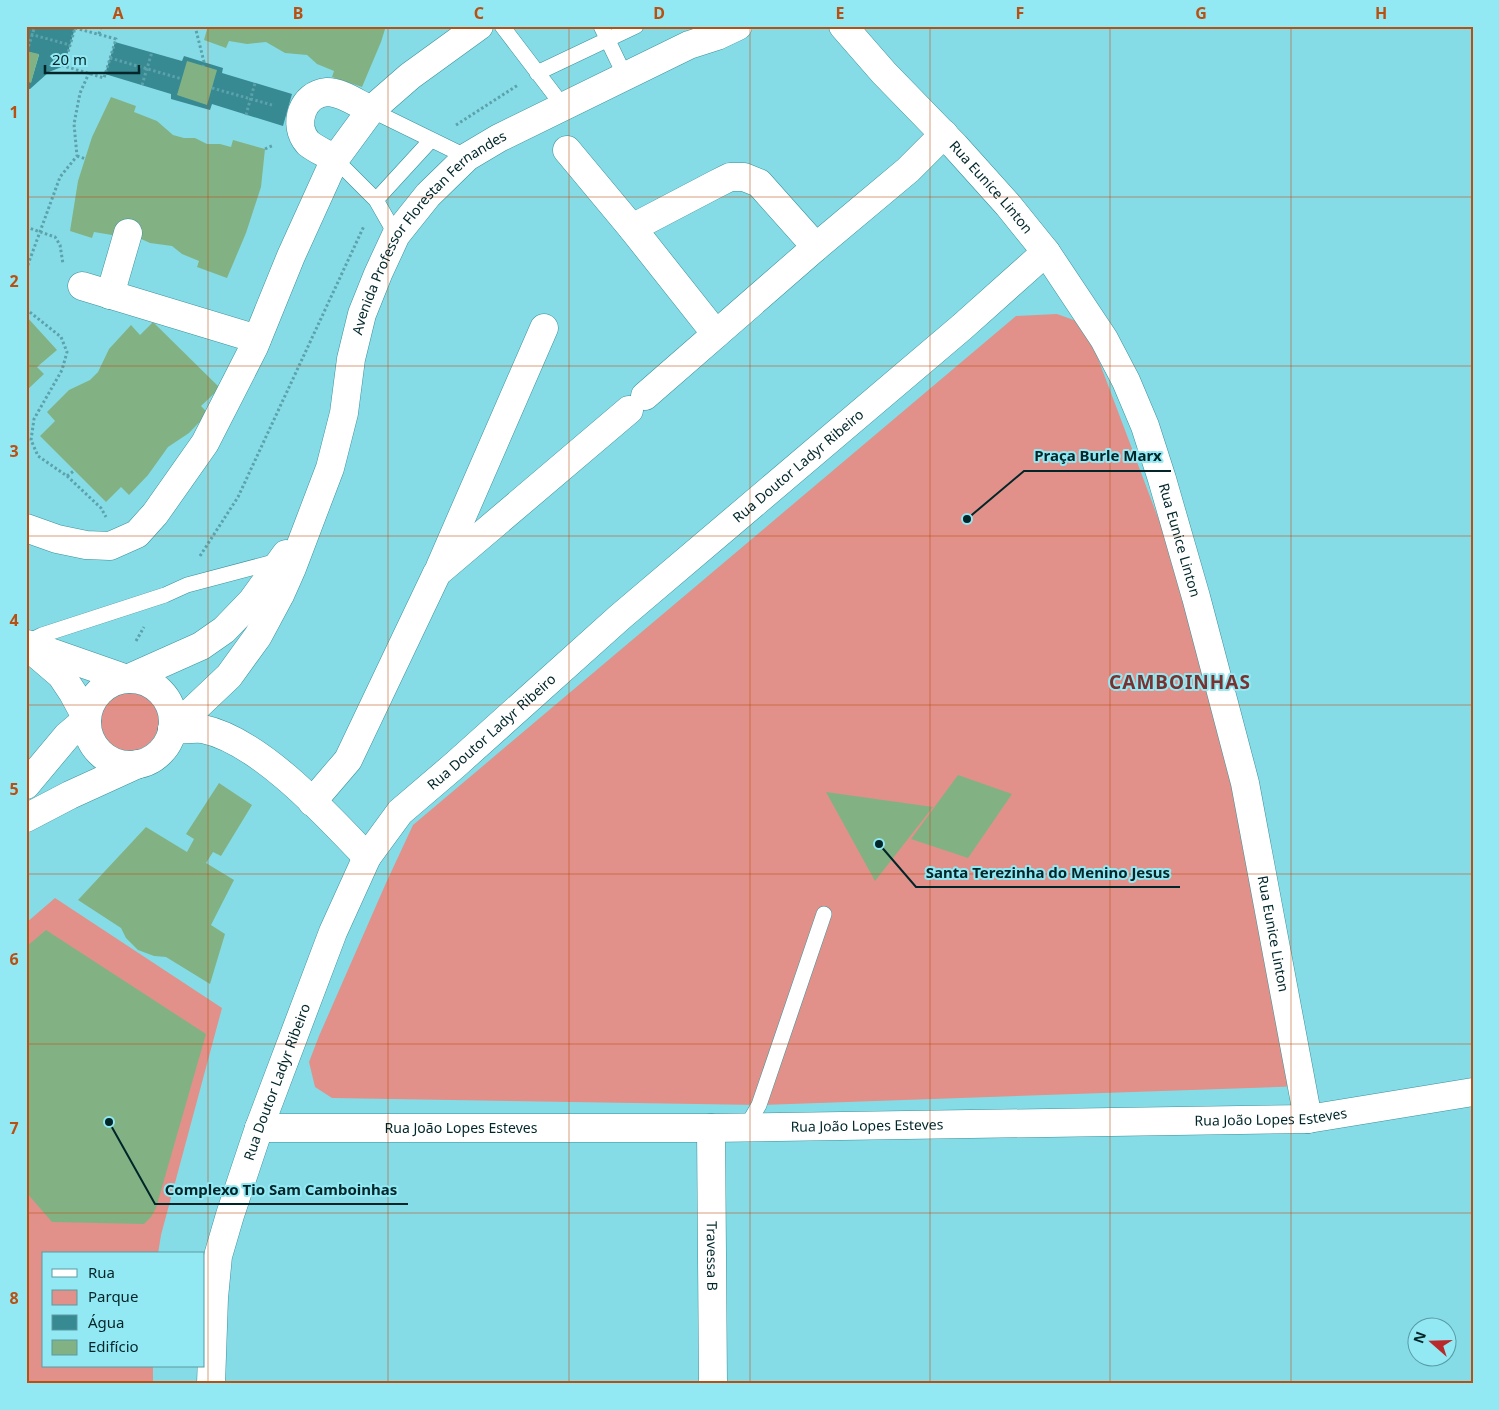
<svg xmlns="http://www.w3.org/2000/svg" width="1499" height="1410" font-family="'Noto Sans',sans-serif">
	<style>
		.green { fill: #e19189 }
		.water { fill: #378992 }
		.building { fill: #82b283 }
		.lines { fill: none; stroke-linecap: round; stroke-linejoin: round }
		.service-casing { stroke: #39919b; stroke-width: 16 }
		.minor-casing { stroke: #39919b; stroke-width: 29 }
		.tertiary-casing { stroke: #39919b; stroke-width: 29 }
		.path { stroke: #5ba2aa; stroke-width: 3; stroke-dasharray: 2.5 2.5; stroke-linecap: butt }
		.service { stroke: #fff; stroke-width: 15 }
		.minor { stroke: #fff; stroke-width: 28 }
		.tertiary { stroke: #fff; stroke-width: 28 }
		.grid { fill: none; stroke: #ba4f12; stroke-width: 1; stroke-opacity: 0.55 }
		.labels { text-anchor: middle; stroke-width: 4; stroke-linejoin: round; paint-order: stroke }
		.street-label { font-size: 14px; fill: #00262a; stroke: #93e9f3 }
		.district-label { font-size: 19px; font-weight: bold; letter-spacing: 1px; fill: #79322f; stroke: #93e9f3 }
		.leader { fill: none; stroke: #00262a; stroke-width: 2 }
		.callout-dot { fill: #00262a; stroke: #93e9f3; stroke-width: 2 }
		.callout-label { font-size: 15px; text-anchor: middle; font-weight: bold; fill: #00262a; stroke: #93e9f3; stroke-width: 4; stroke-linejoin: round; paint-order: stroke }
		.neatline { fill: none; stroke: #ba4f12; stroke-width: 2 }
		.grid-label { font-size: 16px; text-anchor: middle; font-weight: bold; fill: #ba4f12 }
	</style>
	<rect width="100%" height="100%" fill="#86dce6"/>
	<!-- green -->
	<path class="green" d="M1057 314 1085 324 1232 714 1305 1086 759 1105 332 1098 315 1087 309 1062 319 1036 386 883 413 825 1016 316Z
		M99 721a30 30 0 1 1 60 0a30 30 0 1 1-60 0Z
		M55 898 222 1008 161 1235 158 1254H44V1366H153V1384H26V923Z"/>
	<!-- water -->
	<path class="water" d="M26 26H74L75 28 64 66 49 72 30 89H26V81L31 82 39 55 26 51Z
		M115 42 182 61 184 56 223 68 222 73 292 94 283 126 212 104 210 110 171 99V94L105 74Z"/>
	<!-- building -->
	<path class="building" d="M208 26H386L381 42 362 87 332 77 334 71 317 64 307 55 285 53 266 42 247 44 229 41 226 48 204 40Z
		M26 51 39 54 31 83 26 81Z
		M187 61 217 70 207 105 177 95Z
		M111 97 136 106 134 112 157 121 173 135 184 138H195L207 144H220L231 147 233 140 265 149 261 187 246 233 227 278 197 267 199 261 182 254 172 246 150 243 128 233 112 235 94 232 92 238 70 231 78 181 92 137Z
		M26 316 57 350 37 367 44 374 26 391Z
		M153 322 220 388 201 406 208 413 189 433 168 447 148 475 129 495 121 487 106 502 40 436 55 421 47 412 69 390 90 380 98 372 109 349 131 325 140 335Z
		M958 775 1012 794 968 858 911 839Z
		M219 783 252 805 221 856 213 852 206 863 234 880 211 925 225 934 210 984 166 957 154 956 138 950 126 938 121 928 78 900 146 827 187 852 194 839 186 834Z
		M826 792 933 807 875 881Z
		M46 930 206 1034 156 1208 151 1217 144 1224 52 1222 26 1192V947Z"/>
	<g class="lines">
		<!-- service casing -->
		<g class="service-casing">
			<path id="service" d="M502 26 563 106
				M601 26 625 76
				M537 73 636 26
				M371 110 467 157
				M335 159 376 200 396 235
				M376 200 431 140
				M26 643 42 635 165 595 187 585 281 560
				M747 1126 759 1105 824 914"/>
		</g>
		<!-- minor casing -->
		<g class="minor-casing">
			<g id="minor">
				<path id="s1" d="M843 26 884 73 955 146 1008 205 1046 252 1104 339 1126 381 1145 426 1162 479 1196 597 1245 783 1308 1119"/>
				<path d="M567 150 632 228 716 334"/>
				<path d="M335 159C327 154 315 149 308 143 292 125 302 94 327 92 342 92 358 104 371 110"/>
				<path d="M632 228 716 184 730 177H744L759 183 816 247"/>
				<path d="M82 286 257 339"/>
				<path d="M110 295 128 233"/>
				<path d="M645 396 816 247 908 170 944 134"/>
				<path d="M26 528 57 539 86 545 110 546 137 534 155 514 205 443 254 347 291 256 335 159 371 110 410 76 479 26"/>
				<path d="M440 567 544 328"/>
				<path d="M27 644 127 679"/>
				<path d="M172 730C182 730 193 728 203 729 260 741 327 815 367 857"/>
				<path d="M312 802 348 760 437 573 629 410"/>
				<path id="s2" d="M259 1128H711L1308 1119 1473 1092"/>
				<path id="s3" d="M711 1128 713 1384"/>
				<path id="s4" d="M211 1384 214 1298 218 1256 230 1215 259 1128 333 932 367 857 400 812 455 765 620 617 962 327 1046 252"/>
			</g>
		</g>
		<!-- tertiary casing -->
		<g class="tertiary-casing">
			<g id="tertiary">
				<path d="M26 645 61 675 73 693 87 719"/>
				<path d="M127 679 201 646 224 630 252 601 286 554"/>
				<circle cx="130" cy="722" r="43"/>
				<path id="s5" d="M172 730 229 676 258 636 280 595 292 568 330 468 344 413 351 359 362 314 378 274 396 235 428 195 467 157 499 138 689 45 717 36 738 26"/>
				<path d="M26 785 67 736 87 719"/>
				<path d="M26 818 70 795 138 764"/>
			</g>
		</g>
		<!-- path -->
		<path class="path" d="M195 26 204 62 203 66
			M75 28 116 39 104 78 64 66Z
			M26 33 70 45
			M99 34 101 26
			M27 51 35 26
			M110 58 182 79
			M142 85 152 52
			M212 88 272 105
			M246 115 255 83
			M456 125 518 85
			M265 149 274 145
			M77 156 86 159
			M26 227 55 237 60 245 63 264
			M26 270 60 177 77 156 74 124 80 93 89 73
			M26 309 61 337 67 352 62 370 34 419 31 440 38 456 67 476 101 508 106 517
			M67 476 75 470
			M200 556 238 497 364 226
			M136 641 144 627"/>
		<!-- service -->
		<use href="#service" class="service"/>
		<!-- minor -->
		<use href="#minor" class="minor"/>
		<!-- tertiary -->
		<use href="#tertiary" class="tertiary"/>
	</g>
	<!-- grid -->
	<path class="grid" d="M208 26V1384M388 26V1384M569 26V1384M750 26V1384M930 26V1384M1110 26V1384M1291 26V1384M26 197H1473M26 366H1473M26 536H1473M26 705H1473M26 874H1473M26 1044H1473M26 1213H1473"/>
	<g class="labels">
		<!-- street labels -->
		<g class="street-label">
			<text dy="5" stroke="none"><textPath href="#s1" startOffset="219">Rua Eunice Linton</textPath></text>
			<text dy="5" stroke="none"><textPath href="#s5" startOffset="576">Avenida Professor Florestan Fernandes</textPath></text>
			<text dy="5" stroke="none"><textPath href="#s4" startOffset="1138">Rua Doutor Ladyr Ribeiro</textPath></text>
			<text dy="5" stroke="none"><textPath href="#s1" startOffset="624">Rua Eunice Linton</textPath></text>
			<text dy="5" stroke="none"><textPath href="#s4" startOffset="732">Rua Doutor Ladyr Ribeiro</textPath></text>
			<text dy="5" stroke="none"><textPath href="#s1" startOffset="1029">Rua Eunice Linton</textPath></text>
			<text dy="5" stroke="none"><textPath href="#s4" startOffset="312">Rua Doutor Ladyr Ribeiro</textPath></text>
			<text dy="5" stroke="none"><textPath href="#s2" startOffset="1012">Rua João Lopes Esteves</textPath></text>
			<text dy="5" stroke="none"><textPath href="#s2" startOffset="608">Rua João Lopes Esteves</textPath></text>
			<text dy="5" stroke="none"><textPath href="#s2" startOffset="202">Rua João Lopes Esteves</textPath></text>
			<text dy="5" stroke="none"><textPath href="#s3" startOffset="128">Travessa B</textPath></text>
		</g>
		<!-- district labels -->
		<g class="district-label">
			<text x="1180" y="689">CAMBOINHAS</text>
		</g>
	</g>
	<!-- callouts -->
	<path class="leader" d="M967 519L1024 471H1171M879 844L916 887H1180M109 1122L155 1204H408"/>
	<g class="callout-dot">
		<circle cx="967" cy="519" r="5"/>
		<circle cx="879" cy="844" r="5"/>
		<circle cx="109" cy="1122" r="5"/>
	</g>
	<g class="callout-label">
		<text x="1098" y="461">Praça Burle Marx</text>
		<text x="1048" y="878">Santa Terezinha do Menino Jesus</text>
		<text x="281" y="1195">Complexo Tio Sam Camboinhas</text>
	</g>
	<!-- border -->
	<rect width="1499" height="1410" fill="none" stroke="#93e9f3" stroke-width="55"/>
	<!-- legend -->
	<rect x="42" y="1252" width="162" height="115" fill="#93e9f3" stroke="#589ba3"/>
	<rect x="52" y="1269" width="25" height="8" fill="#ffffff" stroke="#589ba3"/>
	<text x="88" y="1278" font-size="15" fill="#00262a">Rua</text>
	<rect x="52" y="1290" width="25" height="15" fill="#e19189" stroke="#589ba3"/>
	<text x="88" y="1302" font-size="15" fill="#00262a">Parque</text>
	<rect x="52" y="1315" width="25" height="15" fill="#378992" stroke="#589ba3"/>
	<text x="88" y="1328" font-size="15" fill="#00262a">Água</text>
	<rect x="52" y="1340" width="25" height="15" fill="#82b283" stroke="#589ba3"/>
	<text x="88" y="1352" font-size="15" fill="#00262a">Edifício</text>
	<!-- north arrow -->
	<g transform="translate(1432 1342) rotate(290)"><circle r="24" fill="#93e9f3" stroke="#589ba3"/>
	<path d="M0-4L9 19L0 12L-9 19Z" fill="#b9292c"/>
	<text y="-8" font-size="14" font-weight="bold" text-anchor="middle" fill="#00262a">N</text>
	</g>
	<!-- scale -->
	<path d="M45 65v8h94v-8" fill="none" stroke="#00262a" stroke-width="2.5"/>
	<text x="52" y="65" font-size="15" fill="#00262a" stroke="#93e9f3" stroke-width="4" paint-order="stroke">20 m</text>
	<rect x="28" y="28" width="1444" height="1354" class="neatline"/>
	<g class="grid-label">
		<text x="118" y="19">A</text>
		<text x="298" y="19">B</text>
		<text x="479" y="19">C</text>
		<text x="659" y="19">D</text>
		<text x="840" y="19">E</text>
		<text x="1020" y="19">F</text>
		<text x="1201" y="19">G</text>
		<text x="1381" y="19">H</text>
		<text x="14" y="118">1</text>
		<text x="14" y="287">2</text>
		<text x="14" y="457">3</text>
		<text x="14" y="626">4</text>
		<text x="14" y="795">5</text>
		<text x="14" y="965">6</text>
		<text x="14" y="1134">7</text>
		<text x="14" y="1304">8</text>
	</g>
</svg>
